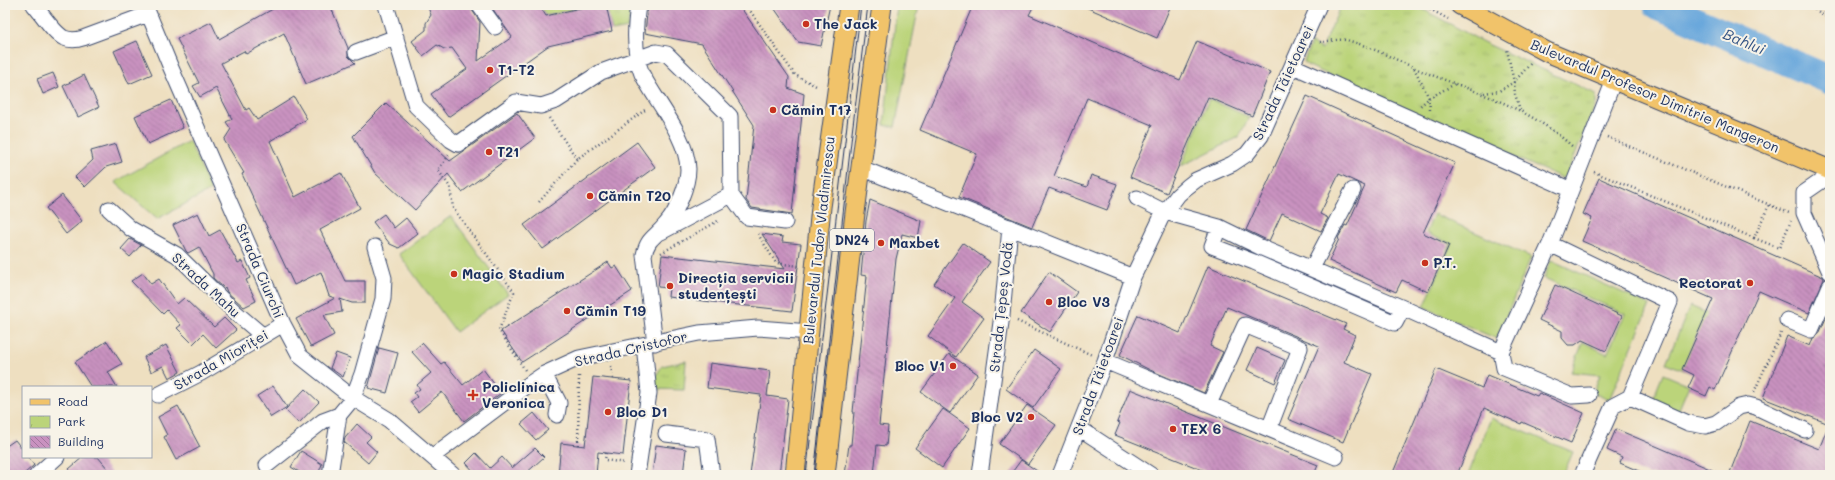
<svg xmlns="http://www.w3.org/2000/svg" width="1835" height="480" font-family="Mali,sans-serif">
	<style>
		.grass { fill: #bbd47a; stroke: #6b826c }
		.park { fill: url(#park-tufts); stroke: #6b826c }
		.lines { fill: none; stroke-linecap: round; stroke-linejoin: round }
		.river { stroke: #6ba8dc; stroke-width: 29 }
		.building { fill: url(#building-back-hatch) }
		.minor-casing { stroke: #3b496d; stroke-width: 17 }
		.major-casing { stroke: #3b496d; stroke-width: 21 }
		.path { stroke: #3b496d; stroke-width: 2.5; stroke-dasharray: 1 3; stroke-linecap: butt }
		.minor { stroke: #fff; stroke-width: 15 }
		.major { stroke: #f1c36a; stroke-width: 19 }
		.tram { stroke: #1b2f5e; stroke-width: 1 }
		.poi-dot { fill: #c8321e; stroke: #f7f3e8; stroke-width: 1.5 }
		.labels { text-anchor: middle; stroke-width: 4; stroke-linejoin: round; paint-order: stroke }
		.shield { fill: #f7f3e8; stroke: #5d6a87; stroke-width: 1 }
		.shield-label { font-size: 13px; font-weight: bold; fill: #1b2f5e }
		.poi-label { font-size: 14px; font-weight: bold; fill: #1b2f5e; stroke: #f7f3e8; text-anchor: start }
		.street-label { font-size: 14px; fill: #1b2f5e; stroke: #f7f3e8 }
		.water-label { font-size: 15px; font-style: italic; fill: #335384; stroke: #f7f3e8 }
	</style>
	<defs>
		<pattern id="park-tufts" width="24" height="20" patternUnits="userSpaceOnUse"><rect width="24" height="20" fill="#bbd47a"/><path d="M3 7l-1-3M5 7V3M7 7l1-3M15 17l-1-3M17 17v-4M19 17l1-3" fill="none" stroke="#a0b66c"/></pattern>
		<pattern id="building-back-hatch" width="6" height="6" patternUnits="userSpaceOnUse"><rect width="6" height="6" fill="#c992c0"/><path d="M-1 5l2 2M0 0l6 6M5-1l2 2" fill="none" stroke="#a2789f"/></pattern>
	</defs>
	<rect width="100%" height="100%" fill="#f7f3e8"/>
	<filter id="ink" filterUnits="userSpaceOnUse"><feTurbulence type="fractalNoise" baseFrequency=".025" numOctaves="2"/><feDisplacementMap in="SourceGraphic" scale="8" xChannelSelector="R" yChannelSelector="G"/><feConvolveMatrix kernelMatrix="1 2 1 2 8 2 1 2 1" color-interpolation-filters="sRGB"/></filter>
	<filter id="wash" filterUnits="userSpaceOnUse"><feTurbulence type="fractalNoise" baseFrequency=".012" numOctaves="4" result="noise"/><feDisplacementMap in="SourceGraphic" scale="16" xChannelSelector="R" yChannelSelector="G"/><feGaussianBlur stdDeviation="0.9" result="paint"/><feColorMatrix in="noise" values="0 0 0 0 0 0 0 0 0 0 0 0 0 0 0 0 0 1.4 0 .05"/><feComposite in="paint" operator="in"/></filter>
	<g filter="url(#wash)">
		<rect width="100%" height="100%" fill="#eedfc0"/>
		<!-- grass -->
		<path class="grass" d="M897 5H919L895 127 884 125Z
			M1209 99 1249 117 1239 137 1181 166Z
			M189 141 211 190 157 219 115 182Z
			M1434 214 1531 257 1497 339 1424 307 1451 244 1426 233Z
			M451 216 508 294 456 332 399 254Z
			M1551 260 1650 305 1609 400 1593 393 1600 375 1571 372 1583 342 1607 354 1625 314 1544 278Z
			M1690 306 1714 316 1691 373 1666 363Z
			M1663 374 1689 385 1677 414 1651 404Z
			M1491 418 1573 452 1563 475H1468Z"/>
		<!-- park -->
		<path class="park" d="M539 5H592L546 16Z
			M606 5H631L628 28 612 31Z
			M1341 5H1415L1485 43 1596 94V104L1565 179 1420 117 1307 65 1304 61 1311 43 1322 49Z
			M686 361 684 390 655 389V377L662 366Z"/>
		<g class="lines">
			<!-- river -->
			<path class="river" d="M1658 5 1830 80"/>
		</g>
		<g id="blocks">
			<!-- building -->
			<path class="building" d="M280 5H330L348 48V56L355 63 306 84 284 33 246 54 244 51 221 63 246 110 249 108 257 120 294 97 307 119 270 141 295 197 341 173 360 208 320 230 345 281H365V303H352L340 299 342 312 324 315 334 335 311 347 296 319 335 298 329 296 321 272 294 285 242 174 244 173 224 140 231 129 226 122 232 119 216 88 200 97 193 86 199 83 177 39 211 22 219 39Z
				M427 5H470L472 10 480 22 478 61 512 37 490 5H539L546 16 592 5H606L612 31 548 46 448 117 431 94 467 69 452 48 444 49 437 45 423 56 412 41 426 30V23L431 15Z
				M648 5H739L789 77 788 88 804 94 792 214 752 208 746 200 754 125 702 44 645 33Z
				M772 5H830L821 46 798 42Z
				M973 5H1034L1029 15 1180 80 1197 41 1270 72 1252 116 1208 97 1167 193 1130 177 1152 125 1087 98 1054 176 1087 187 1091 175 1117 184 1107 210 1049 188 1032 227 959 197 977 154 920 130Z
				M1081 5H1171L1157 38Z
				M137 41 152 74 129 84 114 51Z
				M53 73 59 87 43 94 37 79Z
				M84 75 99 107 78 117 63 86Z
				M1307 96 1455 163 1423 233 1449 245 1428 292 1402 280 1396 292 1329 261 1339 239 1338 238 1345 225 1347 226 1365 186 1339 174 1320 214 1328 218 1321 231 1282 213 1269 241 1246 230Z
				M171 100 183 128 148 144 135 116Z
				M386 103 450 161 517 113 535 138 462 192 448 174 415 210 375 173 353 136Z
				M637 142 655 167 543 249 524 225Z
				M116 144 122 162 106 167 85 187 75 177 93 160 91 151Z
				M1599 178 1823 277 1824 279 1809 313 1759 291 1715 390 1710 387 1706 396 1688 388 1694 375 1682 369 1713 299 1582 241 1592 218 1583 214Z
				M62 195 82 221 66 234 46 208Z
				M870 200 921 221 918 238 902 234 896 259 879 425 888 426 886 446 877 445 874 475H845L849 445H851L854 412H853L867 276 861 275 866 221Z
				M198 213 209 236 220 230 238 263 242 261 250 278 246 280 256 301 244 307 227 292 225 287 224 288 213 278V274L199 247 188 253 186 251 173 225Z
				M384 214 394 228 406 218 418 233 399 248 390 244 373 222Z
				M762 234 783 237 782 242 801 244 792 311 668 297 669 288 658 287 662 255 785 269Z
				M130 239 141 245 130 257 121 249Z
				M963 243 990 262 962 302 984 318 956 357 928 336 955 298 934 284Z
				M608 262 612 268 616 266 632 291 522 362 501 331Z
				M1208 266 1346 324 1343 329 1355 335 1344 362 1372 374 1343 442 1288 419 1319 346 1227 307 1210 346 1223 352 1204 393 1150 370 1120 355 1138 315 1180 333Z
				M1049 272 1077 292 1050 332 1021 313Z
				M143 273 151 284 159 279 177 304 184 298 214 327 224 318 236 330 216 348 203 334 193 344 177 328 181 325 167 310 163 314 131 281Z
				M1555 285 1622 316 1606 351 1582 340 1575 345H1568L1562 338V331L1539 320Z
				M1830 309V475H1729L1750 421 1819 449 1829 424 1763 398 1787 336 1810 346 1813 338 1819 334Z
				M107 341 122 364 108 372 117 387H91L75 362Z
				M422 343 441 364 444 362 463 385 483 369 501 393 464 421 442 392 418 412 410 402 417 397 414 393 420 389 417 385 431 373 412 352Z
				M166 345 180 372 169 378 163 366 151 372 144 357Z
				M379 348 398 353 387 393 368 388Z
				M1257 348 1285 360 1275 383 1247 370Z
				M1034 350 1061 369 1033 408 1006 389Z
				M336 353 350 358 343 377 330 368Z
				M949 354 978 374 950 413 921 392Z
				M710 363 770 371 767 396 788 399 779 475H750L761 395 707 388Z
				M1436 369 1482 388 1487 375 1537 396 1539 393 1584 413 1571 443 1522 422 1521 424 1484 408 1457 475H1392Z
				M593 377 631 381 623 455 598 452 596 475H558L561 443 585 446Z
				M273 386 287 407 271 417 257 396Z
				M305 389 319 402 299 423 285 410Z
				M1130 389 1318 465 1314 475H1215L1115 435 1120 423 1117 422Z
				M1027 405 1056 425 1028 464 999 444Z
				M178 406 200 447 176 460 164 437 167 435 158 417Z
				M943 409 970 428 942 468 915 448Z
				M534 413 548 430 536 440 521 424Z
				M357 424 371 437 366 442 377 452 368 463 344 442 345 438Z
				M1616 429 1724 475H1648L1620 463 1622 457 1607 450Z
				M15 440 23 450V457H28L34 465 23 475H5V447Z
				M656 445 686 449 683 475H652Z
				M535 448 544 457 524 475H477L466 463 476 453 490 468 502 457 512 468Z
				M301 451 322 464 318 475H304L291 467Z
				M83 457H98L113 475H62Z
				M1021 460 1043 475H1010Z"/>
		</g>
	</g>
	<g filter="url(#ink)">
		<use href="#blocks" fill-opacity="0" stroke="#3b496d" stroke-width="1"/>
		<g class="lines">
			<!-- minor casing -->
			<g class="minor-casing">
				<path id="minor" d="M34 5C42 14 54 33 64 38 71 41 77 40 83 38L148 14
					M145 5 171 68 283 324 300 356 353 398 389 420 453 475
					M386 5 416 106 451 140 458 144 516 102 541 106 556 101 601 72 656 52 667 54 730 116 731 195 747 217 785 222
					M479 5 495 27
					M638 5C635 26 633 53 642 74 656 102 687 136 688 169 688 185 677 212 666 224 655 238 648 237 644 255L655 343
					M356 52 396 37
					M1293 66 1571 190
					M861 168 1133 277
					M1830 175 1804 193V213L1830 272
					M1137 198 1165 212 1219 227 1260 247 1403 308 1501 352 1550 244 1614 80
					M109 209 131 229 177 255 235 312 262 335
					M1219 227 1212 246 1254 262 1395 323 1403 308
					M661 232 731 195
					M1550 244 1670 302 1630 397 1613 406 1582 475
					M1312 268 1353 190
					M1787 320 1811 330 1830 286
					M1501 352 1504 368 1572 396 1589 395
					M1105 361 1336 457
					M544 374 559 403 557 415
					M158 395 201 373 283 324
					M1630 397 1688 423 1705 426 1716 423 1739 407 1748 405 1756 407 1805 430
					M1209 404 1245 325 1300 348 1269 429
					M1079 428 1151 475
					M666 434 707 439 712 475
					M433 456 532 382 544 374 579 358 699 333 758 328 810 332
					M267 465 323 421 339 415
					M37 475 57 457
					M330 475 339 415 353 398 362 374 383 299 384 278 375 247
					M637 475 649 393 644 345
					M980 475 1002 315 1010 227
					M1060 475 1105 361 1133 277 1161 218 1178 195 1187 187 1196 180 1232 164 1247 154 1261 136 1319 5"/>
			</g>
			<!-- major casing -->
			<g class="major-casing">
				<path id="major" d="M1460 5 1547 52 1830 170
					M795 475 821 207 849 5
					M825 475 855 213 882 5"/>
			</g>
			<!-- path -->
			<path class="path" d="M746 5 795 75 818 87
				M1423 5 1448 19
				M1808 5 1830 19
				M1320 42C1329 41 1342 38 1350 41 1375 48 1400 62 1424 72 1478 93 1529 107 1573 147
				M1414 68 1429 98 1419 107
				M1484 93 1499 91 1514 82 1507 50
				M1430 110 1429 98 1455 84
				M1520 110 1515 94 1514 82 1532 62
				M549 118 577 159
				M1607 137 1789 213
				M449 155 438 170 450 187 453 208 514 292 499 330 525 370
				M1594 172 1754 238 1769 205
				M539 202 577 159 645 110
				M758 234 776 263 799 266
				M1754 238 1779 248 1791 221
				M661 253 718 221
				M1017 321 1092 355
				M611 366 613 379
				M1754 392 1781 333
				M578 445 579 374
				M606 453 605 460 625 463"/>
			<!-- minor -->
			<use href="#minor" class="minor"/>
			<!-- major -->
			<use href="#major" class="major"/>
			<!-- tram -->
			<path class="tram" d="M806 475 861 5
				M814 475 852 133 868 5"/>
		</g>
	</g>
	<!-- markers -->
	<g class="poi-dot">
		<circle cx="806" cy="24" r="4"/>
		<circle cx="490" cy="70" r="4"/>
		<circle cx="773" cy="110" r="4"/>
		<circle cx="489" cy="152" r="4"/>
		<circle cx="590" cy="196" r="4"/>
		<circle cx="881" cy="243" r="4"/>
		<circle cx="1425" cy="263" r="4"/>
		<circle cx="454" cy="274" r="4"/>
		<circle cx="1750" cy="283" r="4"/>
		<circle cx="670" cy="286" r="4"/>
		<circle cx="1049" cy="302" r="4"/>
		<circle cx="567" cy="311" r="4"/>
		<circle cx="953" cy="366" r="4"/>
		<path d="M471 389h4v4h4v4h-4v4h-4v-4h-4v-4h4z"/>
		<circle cx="608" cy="412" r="4"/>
		<circle cx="1031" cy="417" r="4"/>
		<circle cx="1173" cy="429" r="4"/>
	</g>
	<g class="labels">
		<!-- shield labels -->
		<rect class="shield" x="830" y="229" width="44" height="22" rx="3"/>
		<g class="shield-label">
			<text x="852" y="245">DN24</text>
		</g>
		<!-- poi labels -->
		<g class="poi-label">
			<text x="814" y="29">The Jack</text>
			<text x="498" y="75">T1-T2</text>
			<text x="781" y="115">Cămin T17</text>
			<text x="497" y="157">T21</text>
			<text x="598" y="201">Cămin T20</text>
			<text x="889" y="248">Maxbet</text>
			<text x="1433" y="268">P.T.</text>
			<text x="462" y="279">Magic Stadium</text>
			<text x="678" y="283">Direcția servicii<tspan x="678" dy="16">studențești</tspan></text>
			<text x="1742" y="288" text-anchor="end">Rectorat</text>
			<text x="1057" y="307">Bloc V3</text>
			<text x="575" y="316">Cămin T19</text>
			<text x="945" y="371" text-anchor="end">Bloc V1</text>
			<text x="482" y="392">Policlinica<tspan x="482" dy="16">Veronica</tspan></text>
			<text x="616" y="417">Bloc D1</text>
			<text x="1023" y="422" text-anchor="end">Bloc V2</text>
			<text x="1181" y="434">TEX 6</text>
		</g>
		<!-- street labels -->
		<g class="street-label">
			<text transform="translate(1283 83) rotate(-65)" y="5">Strada Tăietoarei</text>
			<text transform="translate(1655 96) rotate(23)" y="5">Bulevardul Profesor Dimitrie Mangeron</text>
			<text transform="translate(819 240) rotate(-84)" y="5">Bulevardul Tudor Vladimirescu</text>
			<text transform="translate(260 271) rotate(67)" y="5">Strada Ciurchi</text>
			<text transform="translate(206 285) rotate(43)" y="5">Strada Mahu</text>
			<text transform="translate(1001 307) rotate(-84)" y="5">Strada Țepeș Vodă</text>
			<text transform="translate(631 349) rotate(-13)" y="5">Strada Cristofor</text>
			<text transform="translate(221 360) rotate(-30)" y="5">Strada Mioriței</text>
			<text transform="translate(1098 376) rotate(-70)" y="5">Strada Tăietoarei</text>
		</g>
		<!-- water labels -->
		<g class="water-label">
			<text transform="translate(1744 42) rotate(23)" y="5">Bahlui</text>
		</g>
	</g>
	<!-- margin -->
	<rect width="1835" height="480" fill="none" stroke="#f7f3e8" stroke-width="20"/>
	<!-- legend -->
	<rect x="22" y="386" width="130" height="72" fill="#f7f3e8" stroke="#9fa5b1"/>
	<rect x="30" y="399" width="20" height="6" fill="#f1c36a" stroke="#9fa5b1"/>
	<text x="58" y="406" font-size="12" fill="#1b2f5e">Road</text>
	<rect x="30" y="416" width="20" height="12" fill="url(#park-tufts)" stroke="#9fa5b1"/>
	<text x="58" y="426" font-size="12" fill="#1b2f5e">Park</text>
	<rect x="30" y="436" width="20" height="12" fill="url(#building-back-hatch)" stroke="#9fa5b1"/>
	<text x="58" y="446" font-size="12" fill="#1b2f5e">Building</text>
</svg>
